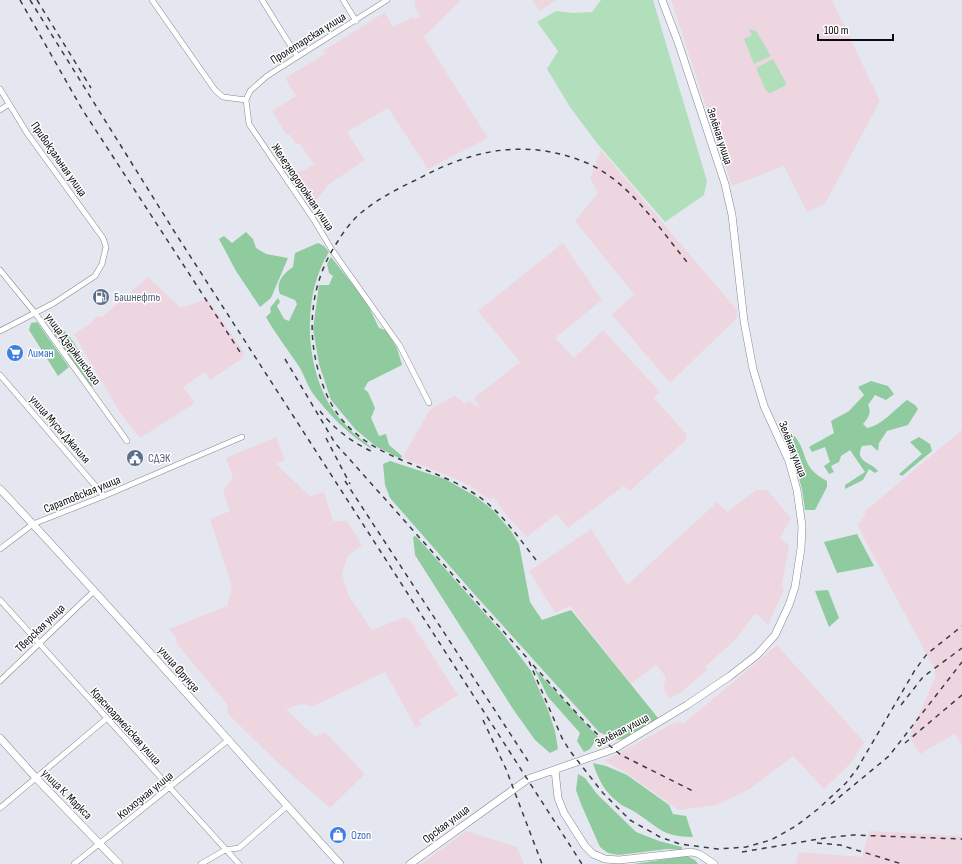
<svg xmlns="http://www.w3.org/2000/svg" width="962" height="864" font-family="'Sofia Sans Condensed',sans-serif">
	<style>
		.industrial { fill: #eed6e1 }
		.green { fill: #b1dfbc }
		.forest { fill: #8fcb9f }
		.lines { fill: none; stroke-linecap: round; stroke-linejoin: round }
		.street-casing { stroke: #85878f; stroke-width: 6 }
		.secondary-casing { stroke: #85878f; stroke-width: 8 }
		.street { stroke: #fff; stroke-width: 5 }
		.secondary { stroke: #fff; stroke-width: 7 }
		.rail { stroke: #3a3b3f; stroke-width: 1.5; stroke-dasharray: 5 5; stroke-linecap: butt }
		.labels { text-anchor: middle; stroke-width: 3; stroke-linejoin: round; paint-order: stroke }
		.street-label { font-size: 12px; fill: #0a0b0e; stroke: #fff }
		.service-label { font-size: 12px; fill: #4e5e75; stroke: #fff; text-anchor: start }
		.shop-label { font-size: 12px; fill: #366cbe; stroke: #fff; text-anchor: start }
	</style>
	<rect width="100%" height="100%" fill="#e5e7f0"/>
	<!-- industrial -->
	<path class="industrial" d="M414 0H461L424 37 488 138 428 169 388 108 347 132 365 160 328 185 311 207 288 174 307 169 314 164 300 144H296L290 135 286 134 272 111 296 96 285 78 325 54 323 51 385 12 393 27 413 17 414 19 420 16 414 5 416 3Z
		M532 0H556L540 11Z
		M671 0H832L880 101 825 204 807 212 784 166 732 186Z
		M601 150 737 310V318L670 383 612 315 634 294 575 221 598 193 590 178Z
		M563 243 602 300 555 338 574 358 603 330 660 392 654 398 687 435 686 440 630 491 624 486 568 528 557 514 527 537 507 516 494 498 490 500 472 487 454 478 405 459 403 456 430 410 455 395 465 404 469 401 480 408 474 398 520 362 478 311Z
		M148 277 181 308 207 299 244 352 243 358 210 380 205 372 183 387 195 403 140 438 120 413 74 334 93 322 94 319 98 316 102 317Z
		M962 430V745L955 734 920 754 909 736 935 678V670L857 525 866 515 864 512Z
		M276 437 285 460 276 464 310 496 324 492 333 521H347L362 545 348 556 342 573 348 595 372 630 405 617 409 619 458 695 419 720 422 725 416 728 385 672 311 707 308 705 301 704 286 709 315 737 325 732 365 774 330 808 278 763 228 714 227 704 177 644 176 637 169 629 227 606 232 587 210 519 230 511 223 491 233 478 226 458Z
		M756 490H767L791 518 780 538 789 546 782 585 784 590 768 625 758 615H754L737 638 705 667 707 670 680 693 669 698 663 688 666 677 656 665 631 684 570 606 555 613 529 571 591 529 627 585 717 502 727 512Z
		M777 645 864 742 851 763 824 789 793 756 750 789 717 805 678 810 625 772 604 761 676 722 684 723Z
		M466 831 517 847 524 864H421Z
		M869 831 962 836V864H796L799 852 862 857Z"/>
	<!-- green -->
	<path class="green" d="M601 0H653L707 181 704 195 665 222 596 142 570 107 547 69 558 51 537 22 556 11 573 13 592 12Z
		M749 29 756 31 771 56 754 64 744 39 752 35Z
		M773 59 786 83 785 86 770 93 766 91 756 68Z"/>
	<!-- forest -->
	<path class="forest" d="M246 232 253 239 256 248 266 254 288 258 271 298 260 307 236 271 219 239 224 236 232 243Z
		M318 243 324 246 329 252C301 296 304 372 336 414 344 423 352 433 362 440 366 443 371 446 372 449 349 435 331 417 314 395 308 387 305 377 300 368 289 351 276 335 266 317L271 312 270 308 278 298 280 302 277 306 284 319 289 321 297 304 295 300 280 294C275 282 284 273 293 267L295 253Z
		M331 257 366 301 379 328 386 330 397 348 402 365 368 382 364 389 368 392 375 408 371 418 379 436 386 434 389 445 402 456 401 459 377 447 356 430 331 400 319 364 313 329 319 285H329L333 276 329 273 327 264Z
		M37 322 69 367 58 376 29 330 31 323Z
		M59 327C70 331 91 372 98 383L91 387 54 337 52 330Z
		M871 381 888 386 894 394 886 400 875 395 868 405C872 413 868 418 863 424L867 428C881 426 895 409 907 400L915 405 918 409 908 425 887 431 879 443 878 451 871 445 862 446C854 462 871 462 878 471L875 473 869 469 863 480 845 489V485L865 472 850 450 841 456 839 462 831 466 834 472 829 474 824 466 830 462 825 447 812 452 809 447 834 433 831 421 849 411 864 395 858 387Z
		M793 434C810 454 799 466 827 481V487L815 510H805L802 489 788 439Z
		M919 437 930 444 932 451 902 476 899 474 922 454 910 442Z
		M390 461 445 479 475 496 493 510 511 531 519 544 530 602 542 620 571 610 658 718 627 738 617 740 599 732 476 596 390 498 385 485 383 464Z
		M857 534 874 566 837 573 824 542Z
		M416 536 503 634 531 671 548 710 555 731 558 749 550 753 535 740 513 709 415 555 413 537Z
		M828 590 839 618 829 627 815 591Z
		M534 668 598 737 590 749 584 752 577 741 580 733 548 697Z
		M593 763 606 766 627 775 669 805 673 814 686 816 693 837C662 836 662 830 638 814 632 809 625 808 619 803 605 793 598 779 593 763Z
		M578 774 585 778 597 794 636 832 659 841 682 847V850L668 849 618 855 608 853 600 847 581 804 576 790Z
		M687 856 695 860 698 864H633Z"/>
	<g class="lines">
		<!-- street casing -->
		<g class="street-casing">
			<path id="street" d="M152 0 215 90 223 97 246 100
				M262 0 297 56
				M343 0 356 21
				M0 89 27 133 103 238 106 247 102 264 95 276 54 303 0 331
				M246 100 249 124 314 220 332 250 400 346 429 403
				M246 100 250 91 267 76 387 0
				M0 110 9 104
				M0 270 35 313 127 441
				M0 375 104 496
				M0 549 33 524 104 496 242 437
				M0 600 239 864
				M0 681 94 591
				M0 808 106 719
				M74 864 227 741
				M201 864 225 850 239 848 287 806"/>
		</g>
		<!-- secondary casing -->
		<g class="secondary-casing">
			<path id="secondary" d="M0 489C116 612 226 739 340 864
				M0 738 36 778 119 864
				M555 770 558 798 564 813 585 846 593 854 605 859 619 860 692 852 699 854 714 864
				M410 864 528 779 614 749 687 705 730 676 757 655 775 635 789 605 795 587 801 548 802 526 797 490 789 461 764 406 753 369 744 321 732 215 725 184 678 42 662 0"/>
		</g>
		<!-- street -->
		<use href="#street" class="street"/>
		<!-- secondary -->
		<use href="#secondary" class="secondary"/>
		<!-- rail -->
		<path class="rail" d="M20 0 82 109 240 352
			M30 0 174 231 582 864
			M37 0 91 88
			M285 359 335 443 528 659 562 738 570 751 603 793 630 820 660 837 680 844 718 849 746 847 771 840 796 826 818 809 846 783 857 769 915 670 927 654 962 626
			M320 411C333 428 353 443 373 452
			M326 438 350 484
			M345 481 528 761
			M536 560C518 537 500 510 475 494 423 460 354 459 326 393 305 343 307 287 338 241 344 231 353 219 362 212 379 198 399 188 418 179 473 149 527 138 587 163 630 182 658 227 687 262
			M533 665C562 696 588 729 621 755L695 792
			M901 705 923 677 962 648
			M483 720 506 769 542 864
			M905 743 962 695
			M831 804 889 756 962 662
			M817 843 840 845 902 864
			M742 852 825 838 853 835 962 839"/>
	</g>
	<!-- icons -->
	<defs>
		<g id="fuel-disc" transform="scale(0.9)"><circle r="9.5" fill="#5c6f8a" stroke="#fff"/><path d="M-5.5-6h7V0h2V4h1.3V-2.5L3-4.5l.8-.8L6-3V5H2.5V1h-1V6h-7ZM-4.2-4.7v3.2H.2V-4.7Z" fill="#fff"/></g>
		<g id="supermarket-disc" transform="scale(0.9)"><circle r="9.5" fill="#3f7fe0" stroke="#fff"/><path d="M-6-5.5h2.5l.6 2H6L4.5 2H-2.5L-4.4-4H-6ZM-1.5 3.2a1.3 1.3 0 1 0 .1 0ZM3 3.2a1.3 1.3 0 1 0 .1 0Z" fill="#fff"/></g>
		<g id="civic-disc" transform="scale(0.9)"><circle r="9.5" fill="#5c6f8a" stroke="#fff"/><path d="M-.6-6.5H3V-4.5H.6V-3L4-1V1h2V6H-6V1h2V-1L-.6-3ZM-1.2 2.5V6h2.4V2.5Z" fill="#fff"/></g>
		<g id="shop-disc" transform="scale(0.9)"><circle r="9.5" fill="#3f7fe0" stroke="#fff"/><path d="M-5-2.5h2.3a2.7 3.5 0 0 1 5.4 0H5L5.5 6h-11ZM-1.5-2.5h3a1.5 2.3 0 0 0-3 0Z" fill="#fff"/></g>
	</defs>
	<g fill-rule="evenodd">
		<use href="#fuel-disc" x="101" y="297"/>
		<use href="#supermarket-disc" x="15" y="353"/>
		<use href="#civic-disc" x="135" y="458"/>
		<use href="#shop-disc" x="338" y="835"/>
	</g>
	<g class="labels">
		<!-- street labels -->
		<g class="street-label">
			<text transform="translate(308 38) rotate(-32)" y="4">Пролетарская улица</text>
			<text transform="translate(720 136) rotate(72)" y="4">Зелёная улица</text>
			<text transform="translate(59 159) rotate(55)" y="4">Привокзальная улица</text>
			<text transform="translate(303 187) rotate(56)" y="4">Железнодорожная улица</text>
			<text transform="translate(73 349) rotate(54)" y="4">улица Дзержинского</text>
			<text transform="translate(60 429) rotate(49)" y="4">улица Мусы Джалиля</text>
			<text transform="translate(793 449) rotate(69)" y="4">Зелёная улица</text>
			<text transform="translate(82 494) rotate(-22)" y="4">Саратовская улица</text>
			<text transform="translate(40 628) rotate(-44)" y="4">Тверская улица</text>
			<text transform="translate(179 669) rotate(49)" y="4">улица Фрунзе</text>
			<text transform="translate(126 726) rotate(48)" y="4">Красноармейская улица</text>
			<text transform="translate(622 730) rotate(-28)" y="4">Зелёная улица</text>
			<text transform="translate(67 794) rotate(45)" y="4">улица К. Маркса</text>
			<text transform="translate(145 795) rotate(-39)" y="4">Колхозная улица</text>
			<text transform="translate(446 824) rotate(-37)" y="4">Орская улица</text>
		</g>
		<!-- service labels -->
		<g class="service-label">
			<text x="114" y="301">Башнефть</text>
			<text x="148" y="462">СДЭК</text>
		</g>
		<!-- shop labels -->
		<g class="shop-label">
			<text x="28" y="357">Лиман</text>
			<text x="351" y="839">Ozon</text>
		</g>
	</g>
	<!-- scale -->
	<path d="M818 34v6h75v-6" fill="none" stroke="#0a0b0e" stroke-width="2"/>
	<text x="824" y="34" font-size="12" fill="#0a0b0e" stroke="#ffffff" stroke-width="3" paint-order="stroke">100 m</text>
</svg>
